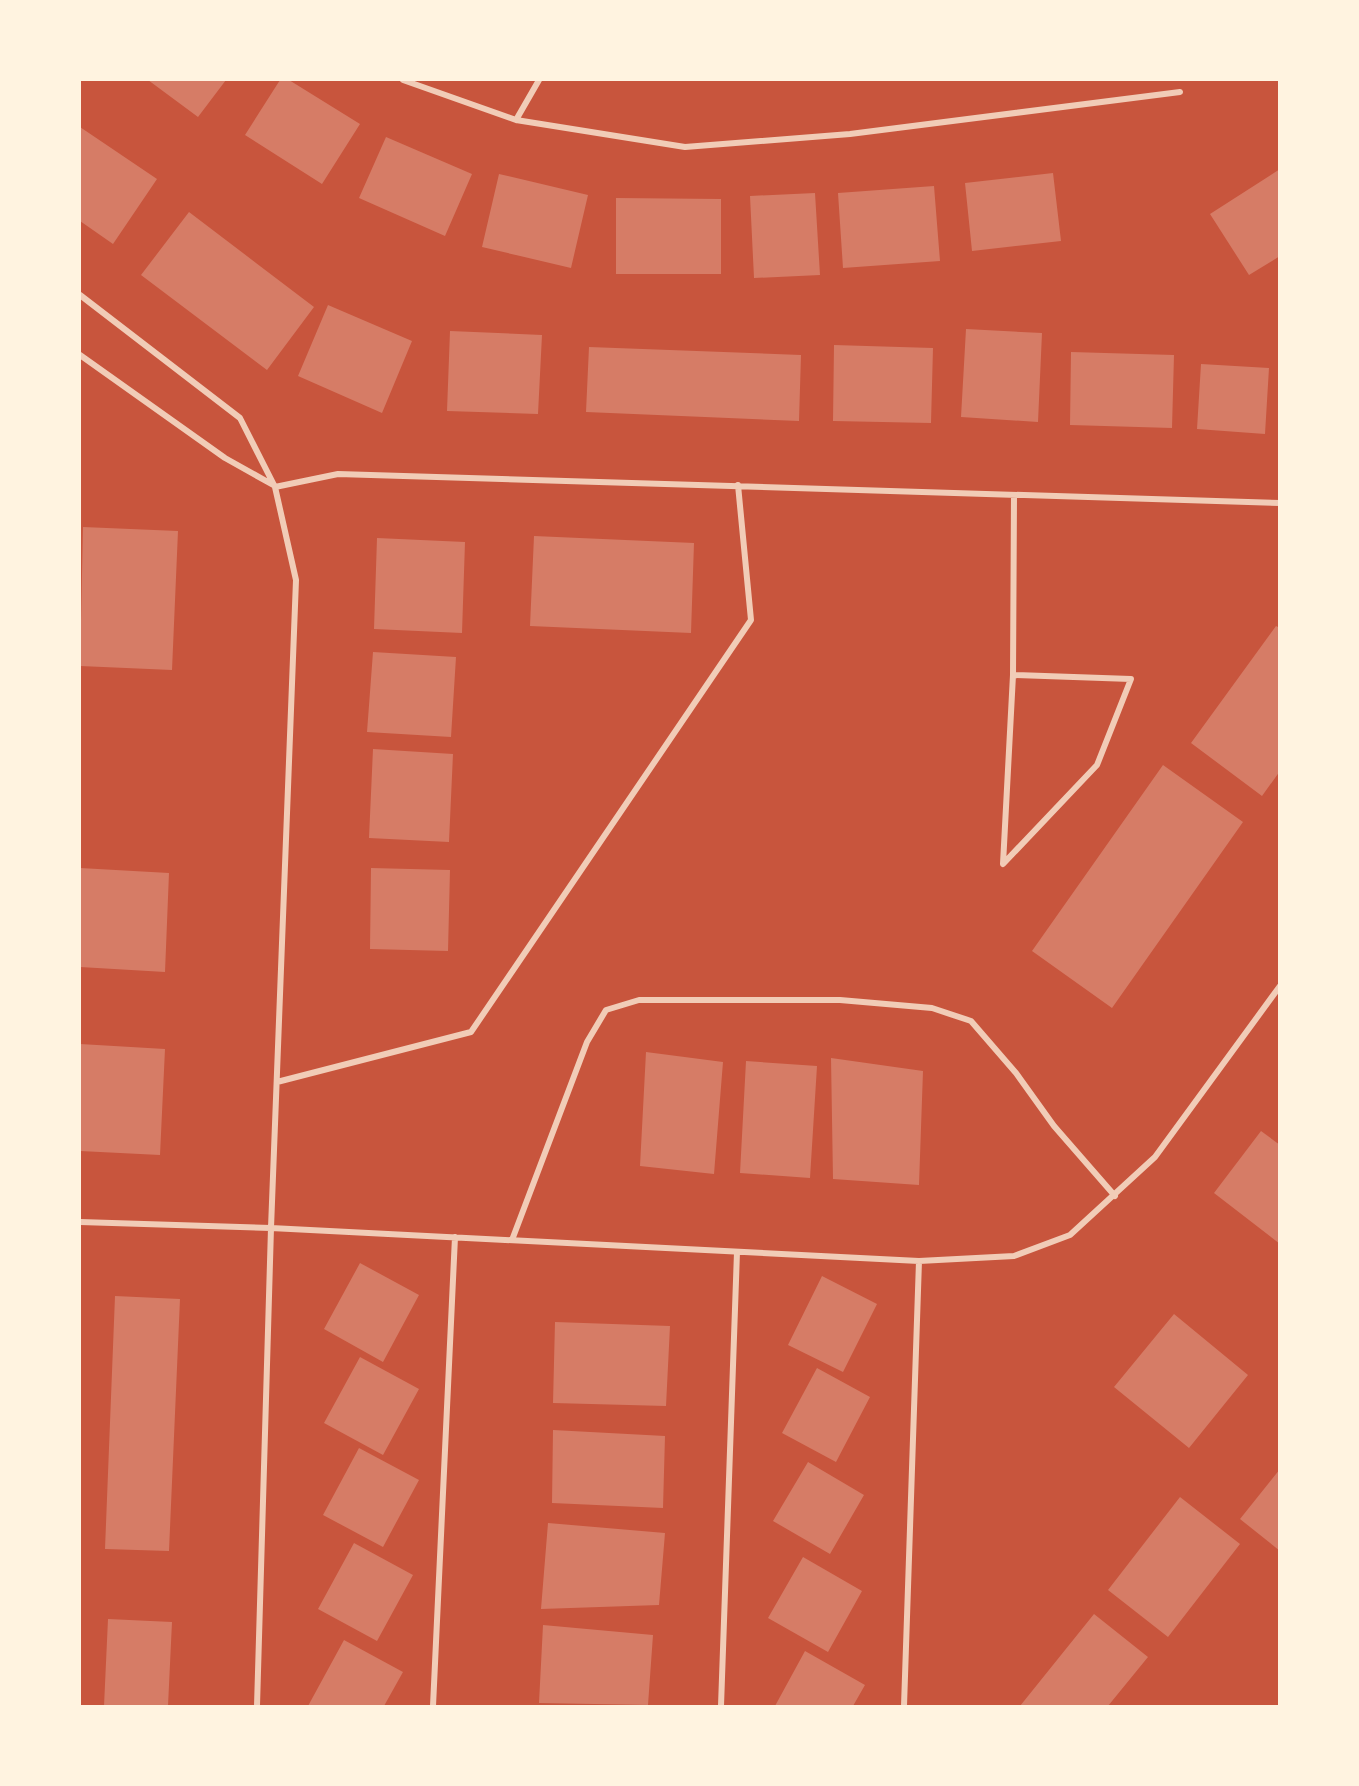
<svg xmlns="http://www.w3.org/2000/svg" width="1359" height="1786" font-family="Roboto,sans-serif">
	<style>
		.building { fill: #d67c66 }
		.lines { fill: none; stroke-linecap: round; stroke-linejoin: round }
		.minor { stroke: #f1ccb7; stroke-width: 6 }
	</style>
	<rect width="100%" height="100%" fill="#c8553d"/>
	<!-- building -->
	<path class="building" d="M148 80H226L198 117Z
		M280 80H289L360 124 322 184 245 135Z
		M80 127 157 179 113 244 80 221Z
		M386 137 472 174 445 236 359 198Z
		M1280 169V256L1249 275 1210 214Z
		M1053 173 1061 241 972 251 965 183Z
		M499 174 588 195 571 268 482 247Z
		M934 186 940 261 843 268 838 193Z
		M815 193 820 275 754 278 750 196Z
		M616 198 721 199V274H616Z
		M189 212 314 307 267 370 141 275Z
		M328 305 412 341 382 413 298 376Z
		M966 329 1042 333 1038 422 961 417Z
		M450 331 542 335 538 414 447 411Z
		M834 345 933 348 931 423 833 421Z
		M589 347 801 355 799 421 586 412Z
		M1071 352 1174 355 1172 428 1070 425Z
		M1201 364 1269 368 1265 434 1197 429Z
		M83 527 178 531 172 670 80 666Z
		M534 536 694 543 691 633 530 626Z
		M377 538 465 542 462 633 374 629Z
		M1276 626 1280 628V771L1262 796 1191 743Z
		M373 652 456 657 451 737 367 732Z
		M373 749 453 754 449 842 369 838Z
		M1163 765 1243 822 1112 1008 1032 951Z
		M80 868 169 873 165 972 80 967Z
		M371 868 450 870 448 951 370 949Z
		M80 1044 165 1049 160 1155 80 1151Z
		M646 1052 723 1062 714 1174 640 1166Z
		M831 1058 923 1071 919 1185 833 1179Z
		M746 1061 817 1066 810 1178 740 1173Z
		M1261 1131 1280 1145V1244L1214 1193Z
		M360 1263 419 1295 383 1362 324 1329Z
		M822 1276 877 1304 843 1372 788 1345Z
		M115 1296 180 1299 169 1551 105 1549Z
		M1174 1314 1248 1375 1189 1448 1114 1387Z
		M555 1322 670 1326 666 1406 553 1403Z
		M360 1357 419 1389 383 1455 324 1423Z
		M817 1368 870 1397 836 1462 782 1433Z
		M553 1430 665 1436 663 1508 552 1503Z
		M359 1448 419 1480 383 1547 323 1515Z
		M808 1462 864 1495 830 1554 773 1521Z
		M1280 1469V1551L1240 1519Z
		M1180 1497 1240 1544 1168 1637 1108 1590Z
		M548 1523 665 1533 659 1605 541 1609Z
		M354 1543 413 1575 377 1641 318 1609Z
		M803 1557 862 1591 828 1652 768 1618Z
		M1094 1614 1148 1657 1108 1706H1020Z
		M108 1619 172 1622 168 1706H104Z
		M543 1625 653 1635 648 1705 539 1703Z
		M344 1640 403 1672 384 1706H308Z
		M805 1651 865 1685 853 1706H775Z"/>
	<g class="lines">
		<!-- minor -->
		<path class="minor" d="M403 80 516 120 685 147 850 134 1180 92
			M516 120 539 80
			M80 295 240 418 275 487 296 580 271 1228 257 1706
			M80 355 225 458 275 486
			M275 487 338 474 1280 503
			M1013 675 1131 679 1097 765 1003 864 1013 675 1014 496
			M277 1082 471 1032 751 620 738 485
			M80 1222 271 1228 919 1261 1014 1256 1070 1235 1155 1157 1280 986
			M512 1240 587 1042 606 1010 639 1000H840L932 1008 971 1021 1016 1073 1054 1126 1115 1196
			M433 1706 455 1237
			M721 1706 737 1252
			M904 1706 919 1261"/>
	</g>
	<!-- border -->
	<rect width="1359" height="1786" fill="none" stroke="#fff3e0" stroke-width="162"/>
</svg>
